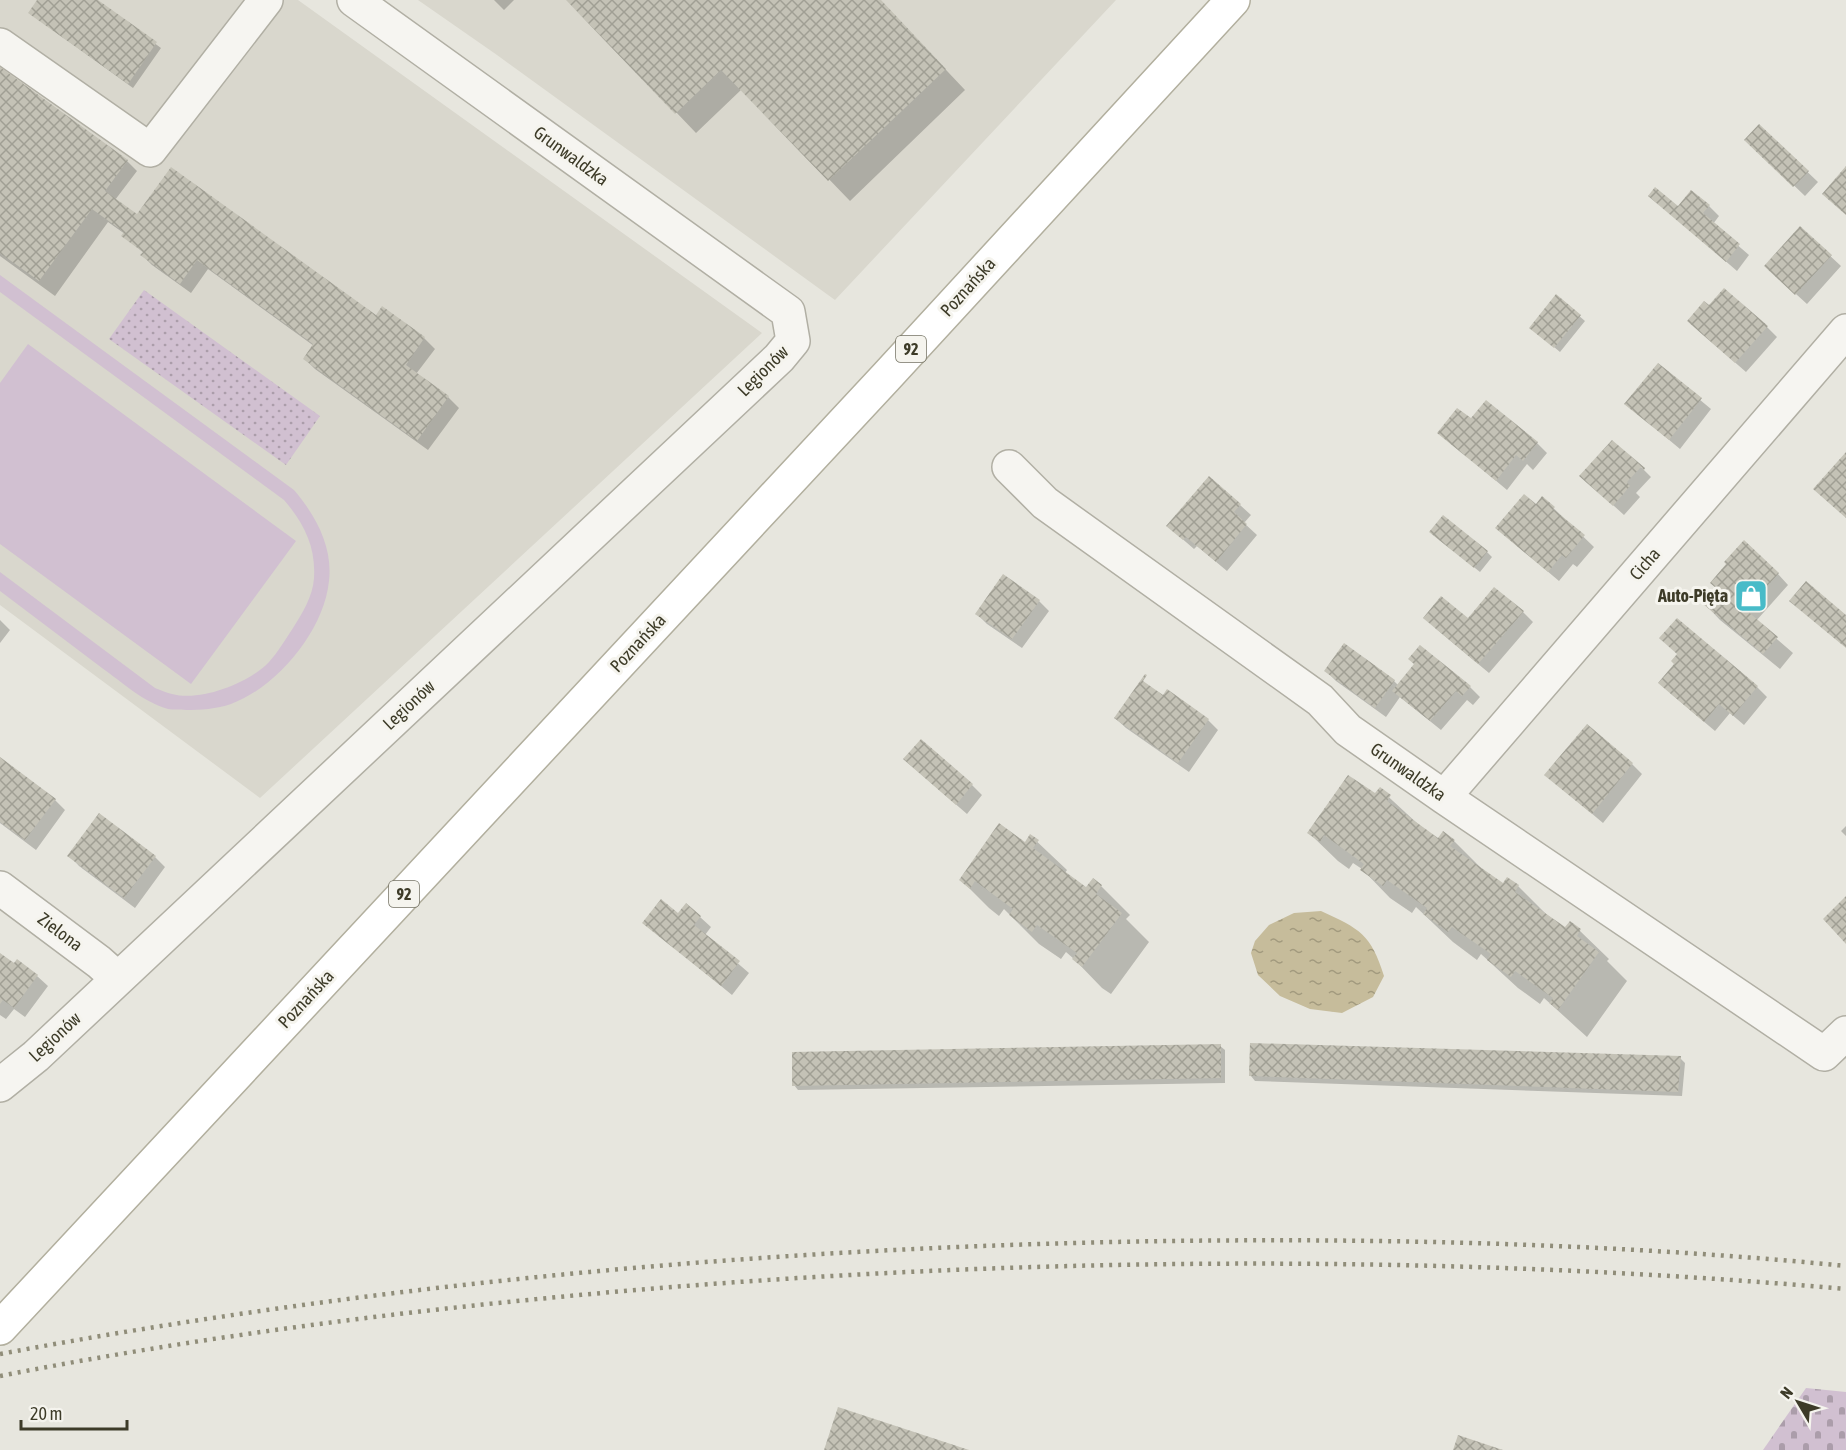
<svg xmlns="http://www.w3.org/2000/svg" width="1846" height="1450" font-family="'Asap Condensed',sans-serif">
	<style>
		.built { fill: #d9d7cd }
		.grass { fill: url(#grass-dots) }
		.cemetery { fill: url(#cemetery-stones) }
		.garden { fill: #d1c0d1 }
		.water { fill: url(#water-ripples) }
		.shadow { fill: #0003 }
		.building { fill: url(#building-cross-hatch) }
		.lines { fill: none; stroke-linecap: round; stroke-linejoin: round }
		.minor-casing { stroke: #b1afa4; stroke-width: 36 }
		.major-casing { stroke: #b2af9e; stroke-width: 36 }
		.minor { stroke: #f6f5f1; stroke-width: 33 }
		.major { stroke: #fff; stroke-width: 33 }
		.rail { stroke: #908d79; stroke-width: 4.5; stroke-dasharray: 3 6; stroke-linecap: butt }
		.labels { text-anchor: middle; stroke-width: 6; stroke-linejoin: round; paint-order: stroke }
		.shield { fill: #f5f4ee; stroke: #747263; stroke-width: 1.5 }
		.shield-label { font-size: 16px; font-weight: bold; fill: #3d3b28 }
		.street-label { font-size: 18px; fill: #3d3b28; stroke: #f5f4ee }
		.poi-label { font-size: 18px; font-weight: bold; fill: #3d3b28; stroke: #f5f4ee; text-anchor: end }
	</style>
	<defs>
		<pattern id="grass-dots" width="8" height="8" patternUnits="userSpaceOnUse" patternTransform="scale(1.5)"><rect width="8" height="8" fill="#d1c0d1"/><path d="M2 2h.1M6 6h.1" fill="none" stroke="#ab9daa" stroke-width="1.8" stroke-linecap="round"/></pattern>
		<pattern id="cemetery-stones" width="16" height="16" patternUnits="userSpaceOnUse" patternTransform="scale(1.5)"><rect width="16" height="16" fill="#d1c0d1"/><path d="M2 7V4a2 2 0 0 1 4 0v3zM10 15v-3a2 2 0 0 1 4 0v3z" fill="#ab9daa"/></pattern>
		<pattern id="water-ripples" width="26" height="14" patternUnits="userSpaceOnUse" patternTransform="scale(1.5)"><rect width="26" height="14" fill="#c6bc9b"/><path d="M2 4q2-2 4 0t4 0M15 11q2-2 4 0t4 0" fill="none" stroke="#a29a7e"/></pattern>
		<pattern id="building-cross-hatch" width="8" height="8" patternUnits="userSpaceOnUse" patternTransform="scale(1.5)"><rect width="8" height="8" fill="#c4c2b6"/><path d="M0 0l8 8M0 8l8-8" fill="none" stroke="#a09f94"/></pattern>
	</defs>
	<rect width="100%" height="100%" fill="#e7e6de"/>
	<!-- built -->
	<path class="built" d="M0 0H298L762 333 260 798 0 605Z
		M418 0H1116L835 300 497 55Z"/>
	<!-- grass -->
	<path class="grass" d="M144 290 320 416 286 465 109 339Z"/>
	<!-- cemetery -->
	<path class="cemetery" d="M1806 1388 1846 1392V1450H1763Z"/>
	<!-- garden -->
	<path class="garden" d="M0 275 294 490C316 516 333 547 329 581 324 631 277 687 231 704 217 709 200 710 186 710 180 709 173 710 168 709 143 702 122 682 102 668 68 642 34 617 0 591V572L155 688C161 690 167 693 172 694 201 702 249 683 269 662 278 652 285 640 293 628 302 614 313 596 314 578 316 547 304 523 284 500L0 292Z
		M28 344 296 541 191 684 0 544V383Z"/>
	<!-- water -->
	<path class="water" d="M1321 911C1360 929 1371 934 1384 976L1373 997 1342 1013 1310 1009 1280 996 1258 975 1251 953 1255 941 1269 925 1294 913Z"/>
	<!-- shadow -->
	<path class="shadow" d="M39 0H96L161 48 133 88 35 17Z
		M494 0H514L504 10Z
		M569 0H880L965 90 850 201 742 89 696 133Z
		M0 69 127 161 137 171 115 200 137 216 376 317 382 308 424 338 435 349 416 374 448 397 459 408 428 450 315 369 305 359 314 346 208 269 191 293 152 265 142 255 144 253 123 236 125 234 108 222 55 296 0 256Z
		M1759 126 1818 182 1805 196 1746 140Z
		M1650 196 1678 208 1709 206 1719 216 1713 224 1749 255 1737 271Z
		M1800 228 1841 266 1807 304 1776 276Z
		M1556 296 1585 321 1560 352 1536 332Z
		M1709 307 1767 327 1777 337 1746 372 1699 331Z
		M1658 365 1711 409 1680 449 1626 404Z
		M1471 421 1537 443 1547 453 1533 470 1527 464 1507 490 1439 433Z
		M1641 467 1651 477 1636 493 1640 497 1624 515 1592 486Z
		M1543 498 1594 547 1577 567 1573 564 1559 581 1508 538Z
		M1240 505 1251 515 1244 523 1257 535 1227 571 1197 546 1194 549 1179 536Z
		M1435 536 1487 552 1492 557 1480 572Z
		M1778 574 1788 585 1756 621 1793 653 1780 669 1720 620 1705 604Z
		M1039 601 1049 611 1022 648 987 624 977 614Z
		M1523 612 1533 622 1489 673 1435 628Z
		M0 620 10 630 0 643Z
		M1326 671 1394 681 1399 686 1470 687 1480 697 1473 705 1467 700 1441 730 1400 697 1386 717 1336 681Z
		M1757 687 1767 697 1744 725 1730 713 1715 731 1670 693Z
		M1163 697 1208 720 1218 730 1189 772 1126 728 1115 718Z
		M0 759 55 800 65 810 36 850 0 823Z
		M1632 764 1642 774 1603 823 1546 775Z
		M915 769 972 785 982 795 967 814Z
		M1380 789 1419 825 1439 840 1454 841 1482 869 1503 885 1508 879 1518 886 1547 915 1565 929 1570 923 1580 931 1609 959 1607 961 1627 981 1587 1037 1544 998 1540 1004 1518 988 1481 954 1477 960 1453 942 1416 907 1412 913 1390 898 1362 869 1353 863 1349 869 1338 861 1309 833 1375 796Z
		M1846 826V836L1841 831Z
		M1031 836 1067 870 1065 873 1087 889 1101 886 1130 915 1126 919 1149 942 1111 994 1102 988 1074 959 1066 952 1061 959 1039 944 1004 909 999 916 989 908 961 880 1025 844Z
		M69 855 155 857 165 867 135 908 79 866Z
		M679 915 700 917 711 927 705 935 749 973 732 995 644 923Z
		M0 955 14 965 37 976 48 986 25 1017 14 1009 6 1019 0 1015Z
		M1220 1046 1225 1050V1083L798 1090 794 1085Z
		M1680 1058 1685 1063 1682 1096 1255 1081 1251 1076Z"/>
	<!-- building -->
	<path class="building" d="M37 0H98L157 42 128 84 28 13Z
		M566 0H881L946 69 828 181 721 70 675 114Z
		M0 67 128 160 105 191 137 214 171 167 376 315 382 306 425 337 406 365 449 396 417 441 303 359 313 344 197 260 180 284 140 255 143 252 121 236 124 232 92 209 39 281 0 253Z
		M1759 124 1809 171 1793 187 1744 140Z
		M1846 166V215L1822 194Z
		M1655 187 1678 206 1691 190 1710 205 1703 213 1740 244 1726 262 1648 196Z
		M1800 226 1832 255 1795 295 1764 266Z
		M1724 288 1768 326 1735 363 1687 321 1704 301 1709 305Z
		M1556 294 1581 315 1554 348 1529 328Z
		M1658 363 1702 398 1669 440 1624 404Z
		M1486 400 1538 442 1523 461 1516 455 1496 481 1437 433 1457 408 1471 418Z
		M1612 440 1645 468 1644 470 1641 467 1627 482 1630 486 1613 506 1579 476Z
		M1846 452V518L1813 489Z
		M1209 476 1241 504 1234 512 1247 524 1216 562 1186 537 1183 540 1166 526Z
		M1524 494 1536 504 1542 496 1555 507 1553 509 1585 535 1566 558 1562 555 1548 572 1495 528Z
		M1443 515 1488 551 1474 568 1429 532Z
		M1744 540 1779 573 1746 610 1778 637 1763 654 1703 604 1716 588 1710 583 1726 564 1724 562Z
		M1003 574 1040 600 1012 639 975 614Z
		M1806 581 1846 615V648L1789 601Z
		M1494 587 1524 611 1478 664 1423 618 1441 596 1468 618Z
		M1677 618 1758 686 1733 716 1719 704 1704 722 1658 683 1674 664 1671 661 1677 654 1659 638Z
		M1344 643 1395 680 1375 708 1324 671Z
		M1420 645 1471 686 1462 696 1456 691 1430 721 1392 691 1414 664 1408 659Z
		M1145 674 1147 675 1143 681 1163 695 1167 689 1209 719 1178 763 1114 718Z
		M1587 724 1633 763 1592 814 1544 775Z
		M921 739 973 784 956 805 903 759Z
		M0 757 56 799 25 840 0 822Z
		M1348 775 1375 793 1380 787 1391 795 1387 801 1438 838 1443 831 1455 840 1450 846 1503 883 1507 877 1519 885 1515 892 1565 927 1570 921 1581 929 1577 936 1599 952 1558 1010 1549 1003 1553 998 1515 971 1511 977 1487 960 1491 954 1452 927 1448 932 1423 914 1427 908 1387 880 1383 886 1360 870 1364 864 1324 835 1320 842 1307 833Z
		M99 813 156 856 124 898 67 856Z
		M999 823 1025 842 1030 834 1039 840 1033 848 1086 887 1093 878 1102 885 1096 894 1122 913 1082 967 1072 959 1077 953 1037 925 1032 932 1009 915 1013 909 975 881 970 889 959 880Z
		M1846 896V944L1823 919Z
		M661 899 678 913 686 903 701 916 694 925 740 961 721 986 642 923Z
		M0 953 14 963 17 959 38 975 14 1008 3 1000 0 1004Z
		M1250 1043 1681 1056 1678 1092 1249 1076Z
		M1221 1044V1078L792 1086V1052Z
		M838 1407 969 1450H824Z
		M1458 1435 1503 1450H1453Z"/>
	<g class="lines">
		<!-- minor casing -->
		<g class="minor-casing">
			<path id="minor" d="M0 45 150 150 266 0
				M1009 467 1045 503 1320 700 1348 730 1444 797 1824 1054 1846 1033
				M1444 797 1846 331
				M0 888 99 962 117 978
				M0 1085 36 1056 779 358 793 341 788 312 354 0"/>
		</g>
		<!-- major casing -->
		<g class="major-casing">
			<path id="major" d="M0 1328 887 376 1233 0"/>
		</g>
		<!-- minor -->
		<use href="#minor" class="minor"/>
		<!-- major -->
		<use href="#major" class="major"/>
		<!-- rail -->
		<path class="rail" d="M0 1354C385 1282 775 1247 1167 1241 1393 1238 1621 1244 1846 1266
			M0 1376C234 1330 473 1302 711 1284 1088 1256 1469 1256 1846 1289"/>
	</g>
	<!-- icons -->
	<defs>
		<g id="shop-square" transform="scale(1.725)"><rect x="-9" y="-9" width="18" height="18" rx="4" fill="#48bbc8" stroke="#f5f4ee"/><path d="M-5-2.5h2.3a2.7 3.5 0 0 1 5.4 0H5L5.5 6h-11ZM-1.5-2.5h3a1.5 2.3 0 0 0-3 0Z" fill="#fff"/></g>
	</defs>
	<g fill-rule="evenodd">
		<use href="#shop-square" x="1751" y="596"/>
	</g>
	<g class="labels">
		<!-- shield labels -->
		<g class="shield">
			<rect x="896" y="336" width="30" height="26" rx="4.5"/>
			<rect x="389" y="881" width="30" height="26" rx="4.5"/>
		</g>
		<g class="shield-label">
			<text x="911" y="355">92</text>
			<text x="404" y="900">92</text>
		</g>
		<!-- street labels -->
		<g class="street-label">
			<text transform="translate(571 156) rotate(36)" y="6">Grunwaldzka</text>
			<text transform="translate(968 287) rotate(-48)" y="6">Poznańska</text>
			<text transform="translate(763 371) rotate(-45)" y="6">Legionów</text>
			<text transform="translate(1645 564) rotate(-49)" y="6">Cicha</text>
			<text transform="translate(638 643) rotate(-47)" y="6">Poznańska</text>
			<text transform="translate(409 705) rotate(-43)" y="6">Legionów</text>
			<text transform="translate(1408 772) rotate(35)" y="6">Grunwaldzka</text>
			<text transform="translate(60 932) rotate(37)" y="6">Zielona</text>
			<text transform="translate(306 999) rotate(-47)" y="6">Poznańska</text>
			<text transform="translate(55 1037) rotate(-43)" y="6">Legionów</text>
		</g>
		<!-- poi labels -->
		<g class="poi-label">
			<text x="1728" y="602">Auto-Pięta</text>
		</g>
	</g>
	<!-- north arrow -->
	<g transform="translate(1798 1402) rotate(309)" stroke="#f5f4ee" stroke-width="4.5" paint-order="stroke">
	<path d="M0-4.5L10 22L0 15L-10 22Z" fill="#3d3b28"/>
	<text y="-9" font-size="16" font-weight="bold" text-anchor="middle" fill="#3d3b28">N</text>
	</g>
	<!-- scale -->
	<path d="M21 1420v9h106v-9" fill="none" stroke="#3d3b28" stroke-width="3"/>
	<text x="30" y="1420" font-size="18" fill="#3d3b28" stroke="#f5f4ee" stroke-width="4.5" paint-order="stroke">20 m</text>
</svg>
